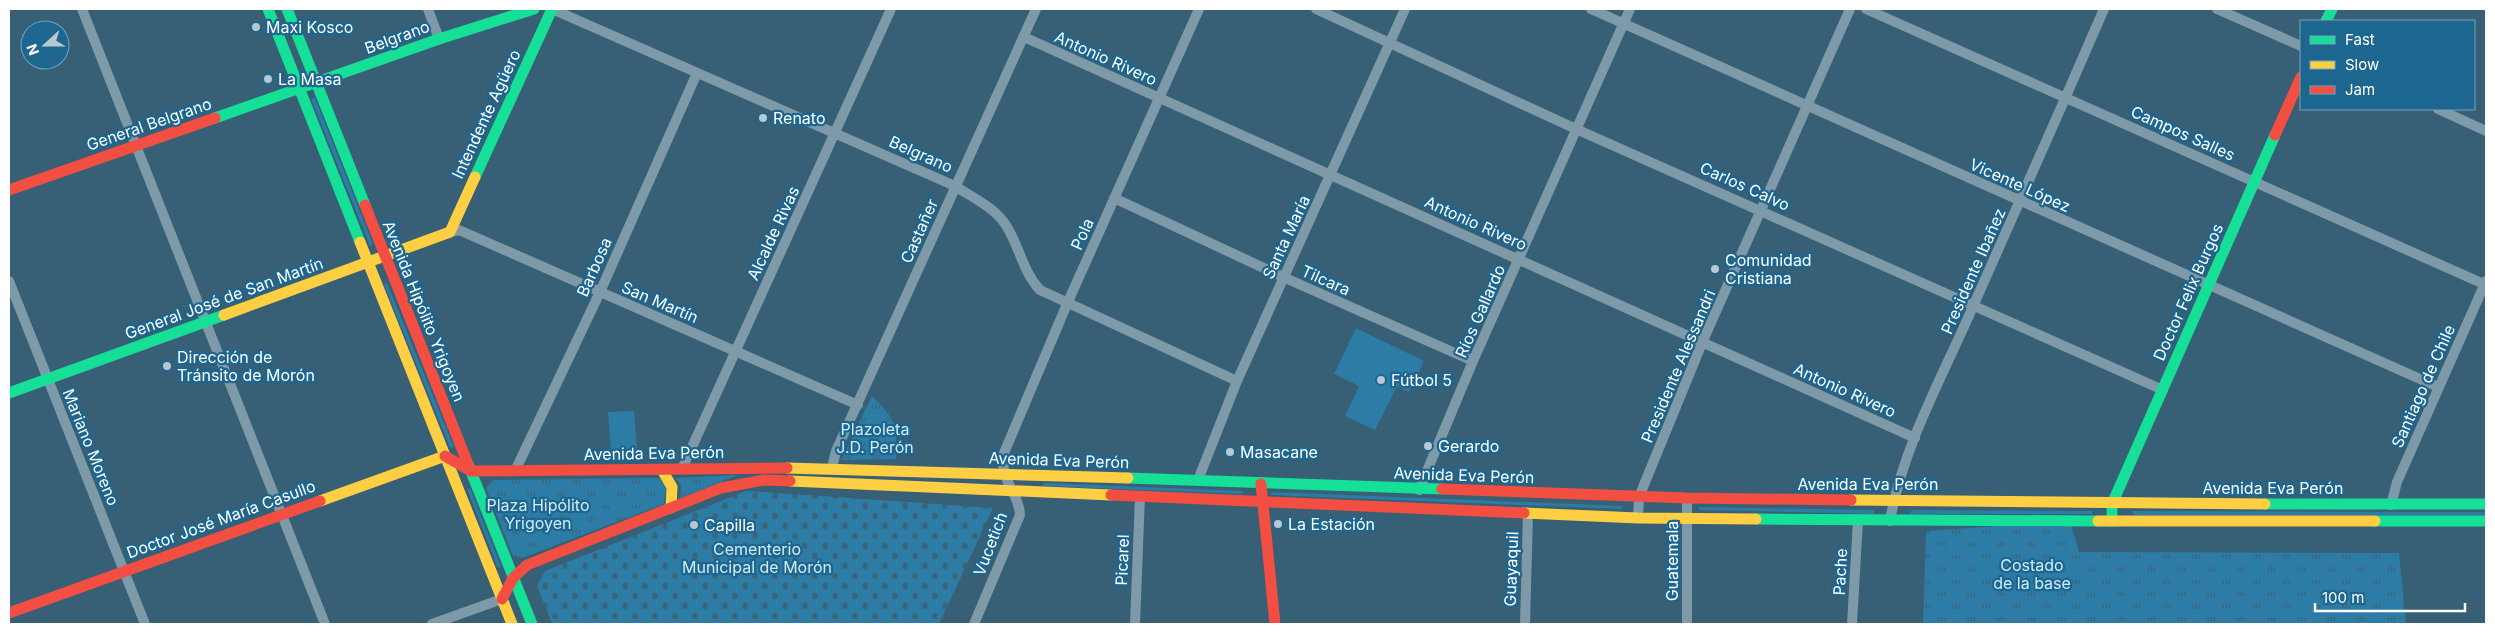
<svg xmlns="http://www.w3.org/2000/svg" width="2495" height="633" font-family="Inter,sans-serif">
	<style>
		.green { fill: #2d7ca5 }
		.cemetery { fill: url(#cemetery-stones) }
		.park { fill: url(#park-tufts) }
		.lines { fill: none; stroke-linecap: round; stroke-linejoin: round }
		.street { stroke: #7e9aa8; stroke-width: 10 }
		.fast { stroke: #16e098; stroke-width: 11 }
		.slow { stroke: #ffcf43; stroke-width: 11 }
		.jam { stroke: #f24e42; stroke-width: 11 }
		.poi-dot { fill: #b9c7cf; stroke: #1c6690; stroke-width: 2 }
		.labels { text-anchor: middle; stroke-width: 4.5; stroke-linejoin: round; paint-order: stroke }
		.poi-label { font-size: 16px; fill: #fff; stroke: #1c6690; text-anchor: start }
		.street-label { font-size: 16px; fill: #fff; stroke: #1c6690 }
		.park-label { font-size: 16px; fill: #d1ecfa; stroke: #1c6690 }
	</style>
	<defs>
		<pattern id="cemetery-stones" width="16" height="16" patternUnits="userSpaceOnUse" patternTransform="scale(1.25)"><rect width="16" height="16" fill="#2d7ca5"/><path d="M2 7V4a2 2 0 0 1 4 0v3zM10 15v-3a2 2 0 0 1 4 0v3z" fill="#3c6478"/></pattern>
		<pattern id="park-tufts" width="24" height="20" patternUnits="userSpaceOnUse" patternTransform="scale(1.25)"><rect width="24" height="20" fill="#2d7ca5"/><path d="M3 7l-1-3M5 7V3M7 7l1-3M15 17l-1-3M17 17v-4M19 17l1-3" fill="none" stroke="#3c6478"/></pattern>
	</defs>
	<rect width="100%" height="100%" fill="#375f75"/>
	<!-- green -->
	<path class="green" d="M315 98 373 244 370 246 311 99Z
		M387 283 454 447 450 448 384 284Z
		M1356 328 1424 361 1409 392 1397 386 1375 430 1345 416 1359 386 1334 374Z
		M634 411 637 450 611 452 608 412Z
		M1044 483 1244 491 1243 494 1042 486Z
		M470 488 501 567 498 568 467 489Z
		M1271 492 1622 506V509L1271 495Z
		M1699 507 1874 510V514L1699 510Z
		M1912 510 2092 511V514H1910Z
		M2132 511 2486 512V515H2133Z"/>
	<!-- cemetery -->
	<path class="cemetery" d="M746 491 763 492 993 508 939 624H552L537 586 545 571Z"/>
	<!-- park -->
	<path class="park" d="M872 396C896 420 897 425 896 459L841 460Z
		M738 475 680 498 681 485 675 478Z
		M659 478 666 487 664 504 522 558 513 556 486 488 493 480Z
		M2070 521 2079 552 2399 553 2406 624H1923L1926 531Z"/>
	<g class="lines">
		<!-- street -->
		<path class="street" d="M82 9 325 624
			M428 9 439 39
			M552 9 955 186C973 198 996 208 1007 227 1020 248 1023 272 1040 290L1237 381
			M1316 9 1576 129 2163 390
			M1591 9 2438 387
			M1866 9 2486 285
			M2217 9 2301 46
			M1024 37 1915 438
			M2438 109 2486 131
			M1114 198 1283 277 1473 361
			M450 232 459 230 858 405
			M9 281 145 624
			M832 468 836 451 1036 9
			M682 469 891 9
			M515 471 600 292 697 73
			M1198 480 1237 381 1405 9
			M1419 490 1473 361 1630 9
			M2391 505 2397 482 2486 281
			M1638 518 1639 497 1702 343 1850 9
			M1890 521C1902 451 1938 385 1967 320 2013 217 2059 113 2104 9
			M432 624 502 599
			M974 624 1020 515C1019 492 999 481 1004 453L1067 304 1199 9
			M1135 624 1140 496
			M1525 624 1528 514
			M1687 624V498
			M1852 624 1858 520"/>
		<!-- fast -->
		<path class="fast" d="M268 9 360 242
			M287 9 365 205
			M2326 21 2332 9
			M215 118 439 39 534 9
			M475 177 552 9
			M9 393 224 315
			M468 464 532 624
			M1128 478 1442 489
			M2265 504H2486
			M1756 519 2098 521
			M2112 521V504L2275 135
			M2375 521H2486"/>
		<!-- slow -->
		<path class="slow" d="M360 242 512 624
			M224 315 450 232 475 177
			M787 468 1128 478
			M662 470 672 487 671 508
			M790 481 1111 495
			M1851 500 2265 504
			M320 501 445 456
			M1524 513 1638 518 1756 519
			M2098 521H2375"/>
		<!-- jam -->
		<path class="jam" d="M2275 135 2301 77
			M9 190 215 118
			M365 205 468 464
			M445 456 471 471 787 468
			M1261 484 1275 624
			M1442 489 1687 498 1851 500
			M1111 495 1524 513
			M502 599 513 578 527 565 721 488 764 480 790 481
			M9 613 320 501"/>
	</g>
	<!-- markers -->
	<g class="poi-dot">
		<circle cx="256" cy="27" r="5"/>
		<circle cx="268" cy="79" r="5"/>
		<circle cx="763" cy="118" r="5"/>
		<circle cx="1715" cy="269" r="5"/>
		<circle cx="167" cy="366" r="5"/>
		<circle cx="1381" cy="380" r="5"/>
		<circle cx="1428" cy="446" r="5"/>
		<circle cx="1230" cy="452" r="5"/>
		<circle cx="1278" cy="524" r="5"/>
		<circle cx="694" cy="525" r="5"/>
	</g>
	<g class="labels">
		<!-- poi labels -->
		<g class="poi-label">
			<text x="266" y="33">Maxi Kosco</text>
			<text x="278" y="85">La Masa</text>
			<text x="773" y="124">Renato</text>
			<text x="1725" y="266">Comunidad<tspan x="1725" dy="18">Cristiana</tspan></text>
			<text x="177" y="363">Dirección de<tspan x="177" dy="18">Tránsito de Morón</tspan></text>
			<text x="1391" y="386">Fútbol 5</text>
			<text x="1438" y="452">Gerardo</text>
			<text x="1240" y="458">Masacane</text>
			<text x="1288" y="530">La Estación</text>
			<text x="704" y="531">Capilla</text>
		</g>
		<!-- street labels -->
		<g class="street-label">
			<text transform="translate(397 37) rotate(-20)" y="6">Belgrano</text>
			<text transform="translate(1106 58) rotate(24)" y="6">Antonio Rivero</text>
			<text transform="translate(486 114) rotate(-65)" y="6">Intendente Agüero</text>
			<text transform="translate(149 124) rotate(-19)" y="6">General Belgrano</text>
			<text transform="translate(2183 133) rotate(24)" y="6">Campos Salles</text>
			<text transform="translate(921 154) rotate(24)" y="6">Belgrano</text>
			<text transform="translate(2020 185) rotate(24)" y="6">Vicente López</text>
			<text transform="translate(1745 186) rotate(24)" y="6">Carlos Calvo</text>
			<text transform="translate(1476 223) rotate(24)" y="6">Antonio Rivero</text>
			<text transform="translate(919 231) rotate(-66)" y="6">Castañer</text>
			<text transform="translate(773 233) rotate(-65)" y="6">Alcalde Rivas</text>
			<text transform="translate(1082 234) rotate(-66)" y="6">Pola</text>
			<text transform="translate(1286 237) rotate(-65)" y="6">Santa María</text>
			<text transform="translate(594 267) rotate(-66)" y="6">Barbosa</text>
			<text transform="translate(1973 271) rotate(-66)" y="6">Presidente Ibañez</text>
			<text transform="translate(1326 280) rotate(24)" y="6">Tilcara</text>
			<text transform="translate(2188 292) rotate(-66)" y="6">Doctor Felix Burgos</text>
			<text transform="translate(224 298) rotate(-20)" y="6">General José de San Martín</text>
			<text transform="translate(660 302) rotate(23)" y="6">San Martín</text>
			<text transform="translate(424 311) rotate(68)" y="6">Avenida Hipólito Yrigoyen</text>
			<text transform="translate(1480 311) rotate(-66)" y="6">Ríos Gallardo</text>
			<text transform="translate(1678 366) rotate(-67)" y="6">Presidente Alessandri</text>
			<text transform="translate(2423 386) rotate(-66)" y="6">Santiago de Chile</text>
			<text transform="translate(1845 390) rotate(24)" y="6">Antonio Rivero</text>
			<text transform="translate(91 447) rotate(68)" y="6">Mariano Moreno</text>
			<text transform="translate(654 453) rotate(-1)" y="6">Avenida Eva Perón</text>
			<text transform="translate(1059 460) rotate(2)" y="6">Avenida Eva Perón</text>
			<text transform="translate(1464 475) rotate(2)" y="6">Avenida Eva Perón</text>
			<text x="1868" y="490">Avenida Eva Perón</text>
			<text x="2273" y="494">Avenida Eva Perón</text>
			<text transform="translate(221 519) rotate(-20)" y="6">Doctor José María Casullo</text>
			<text transform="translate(990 544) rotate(-69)" y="6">Vucetich</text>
			<text transform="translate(1122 560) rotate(-88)" y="6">Picarel</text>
			<text transform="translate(1672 561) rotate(-90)" y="6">Guatemala</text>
			<text transform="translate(1511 569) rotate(-88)" y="6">Guayaquil</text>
			<text transform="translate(1840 572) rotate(-87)" y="6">Pache</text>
		</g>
		<!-- park labels -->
		<g class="park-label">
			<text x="875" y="435">Plazoleta<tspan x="875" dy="18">J.D. Perón</tspan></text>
			<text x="538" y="511">Plaza Hipólito<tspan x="538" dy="18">Yrigoyen</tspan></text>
			<text x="757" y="555">Cementerio<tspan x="757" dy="18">Municipal de Morón</tspan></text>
			<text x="2032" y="571">Costado<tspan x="2032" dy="18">de la base</tspan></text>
		</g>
	</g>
	<!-- border -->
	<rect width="2495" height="633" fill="none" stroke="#ffffff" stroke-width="20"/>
	<!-- legend -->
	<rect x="2300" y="20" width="175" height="90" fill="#1c6690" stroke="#77a3bc"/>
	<rect x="2310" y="36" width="25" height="8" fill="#16e098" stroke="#77a3bc"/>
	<text x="2345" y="45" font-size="15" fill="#ffffff">Fast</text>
	<rect x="2310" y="61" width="25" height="8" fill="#ffcf43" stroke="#77a3bc"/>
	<text x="2345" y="70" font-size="15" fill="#ffffff">Slow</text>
	<rect x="2310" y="86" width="25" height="8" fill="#f24e42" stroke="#77a3bc"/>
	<text x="2345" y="95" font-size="15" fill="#ffffff">Jam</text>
	<!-- north arrow -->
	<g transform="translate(45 45) rotate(249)"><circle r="24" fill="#1c6690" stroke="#77a3bc"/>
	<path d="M0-4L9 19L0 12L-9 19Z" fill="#b9c7cf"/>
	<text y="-8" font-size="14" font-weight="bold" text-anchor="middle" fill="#ffffff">N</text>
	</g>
	<!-- scale -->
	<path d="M2315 603v8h150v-8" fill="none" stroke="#ffffff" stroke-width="2.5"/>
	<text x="2322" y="603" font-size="15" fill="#ffffff" stroke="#1c6690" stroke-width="4" paint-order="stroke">100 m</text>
</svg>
